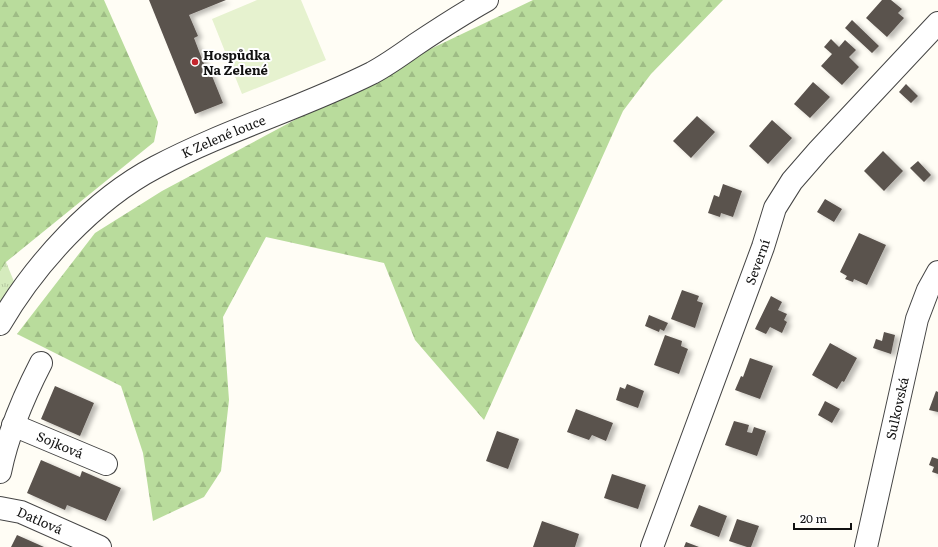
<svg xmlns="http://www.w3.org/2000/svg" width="938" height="547" font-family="Literata,serif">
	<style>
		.grass { fill: url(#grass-tufts) }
		.forest { fill: url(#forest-firs) }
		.pitch { fill: #e6f2cf }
		.building { fill: #5a524d; filter: url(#shadow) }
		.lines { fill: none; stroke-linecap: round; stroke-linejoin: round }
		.minor-casing { stroke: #444; stroke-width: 24 }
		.minor { stroke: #fff; stroke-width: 22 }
		.poi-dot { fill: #c4262e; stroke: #fff; stroke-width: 1.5 }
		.labels { text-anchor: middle; stroke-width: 4; stroke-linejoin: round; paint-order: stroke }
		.poi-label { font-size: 13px; font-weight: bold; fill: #111; stroke: #fff; text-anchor: start }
		.street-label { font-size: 13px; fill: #111; stroke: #fff }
	</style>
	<defs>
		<pattern id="grass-tufts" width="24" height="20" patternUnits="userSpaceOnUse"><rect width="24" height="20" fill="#d5ebbd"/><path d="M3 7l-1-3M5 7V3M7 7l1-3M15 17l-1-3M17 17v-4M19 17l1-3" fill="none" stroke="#b6c8a1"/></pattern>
		<pattern id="forest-firs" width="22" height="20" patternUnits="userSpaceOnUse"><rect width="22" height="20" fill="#b9dc9c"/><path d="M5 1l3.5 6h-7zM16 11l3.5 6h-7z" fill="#9ebc85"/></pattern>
		<filter id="shadow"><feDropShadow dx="4.5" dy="2.5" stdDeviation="2" flood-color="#0004"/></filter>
	</defs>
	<rect width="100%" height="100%" fill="#fffdf5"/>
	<!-- grass -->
	<path class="grass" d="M6 262 15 284 0 306V272Z"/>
	<!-- forest -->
	<path class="forest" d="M0 0H104L158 122 154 142 6 262 0 272Z
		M533 0H723L651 74 623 111 484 420 415 340 384 263 266 237 223 317 229 400 221 471 204 497 153 521 143 453 121 386 17 334 95 233 162 191 399 64Z"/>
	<!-- pitch -->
	<path class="pitch" d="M257 0H301L326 60 242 94 212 19Z"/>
	<!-- building -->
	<path class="building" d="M149 0H226L189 15 198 36 194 38 207 72 210 71 223 103 195 114Z
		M882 0H891L902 9 898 13 904 18 887 37 866 18Z
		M852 20 879 46 872 53 845 28Z
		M831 39 839 47 845 40 856 50 849 57 859 67 842 85 821 66 832 54 824 47Z
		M813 82 830 97 810 118 794 104Z
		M906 84 918 96 911 103 899 92Z
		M697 116 715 132 691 158 673 141Z
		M772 120 792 138 768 164 749 146Z
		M883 151 903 171 884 191 864 171Z
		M918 161 931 175 924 182 910 168Z
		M723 184 742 191 733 217 721 213 720 217 708 213 714 195 719 197Z
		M825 199 842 209 834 222 817 212Z
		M859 233 886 245 867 285 854 279 853 282 845 279 847 276 840 272Z
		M682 290 699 296 697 301 703 303 695 328 671 319Z
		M771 296 782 302 778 310 787 314 784 320 787 322 782 333 770 327 766 334 755 329Z
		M649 315 668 323 664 331 660 329 659 332 645 326Z
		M884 332 895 335 891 354 873 348 876 339 882 341Z
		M665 335 682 341 681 346 688 349 679 374 654 365Z
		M830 343 857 358 844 382 842 381 837 389 812 375Z
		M750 358 773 366 760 399 735 390 741 376 743 377Z
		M627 384 644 391 638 408 616 400 620 387 625 389Z
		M55 386 94 403 80 436 41 419Z
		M936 391 938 392V412L929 410Z
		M825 401 840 409 832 423 818 415Z
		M576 409 613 423 606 441 592 435 589 440 567 432Z
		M734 421 749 425 747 432 752 433 754 427 766 431 757 456 725 445Z
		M497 431 519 439 508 469 486 461Z
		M932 457 938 459V474L932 472 934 467 929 465Z
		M41 460 80 477 82 471 121 488 106 521 67 505 65 510 27 493Z
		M612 474 646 485 638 509 604 498Z
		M699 505 727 516 719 537 690 526Z
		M737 519 759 526 751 547H747L729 541Z
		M542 521 579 534 575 547H533Z
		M17 535 44 547H11Z
		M686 542 699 547H684Z"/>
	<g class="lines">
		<!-- minor casing -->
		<g class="minor-casing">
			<g id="minor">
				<path id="s1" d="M0 324C35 264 93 200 156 167 226 130 302 108 372 73 387 65 401 55 415 45 439 29 462 14 487 0"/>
				<path id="s2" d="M13 425 106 464"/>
				<path d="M0 472C8 433 23 398 41 363"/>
				<path id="s3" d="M0 508 21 512 100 547"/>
				<path id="s4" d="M652 547 763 247 775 208 792 181 819 150 938 23"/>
				<path id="s5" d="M866 547 917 319 928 290 938 272"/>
			</g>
		</g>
		<!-- minor -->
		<use href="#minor" class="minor"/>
	</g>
	<!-- markers -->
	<circle class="poi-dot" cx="195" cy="62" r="4"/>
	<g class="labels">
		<!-- poi labels -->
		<g class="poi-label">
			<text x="203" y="60">Hospůdka<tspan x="203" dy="15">Na Zelené</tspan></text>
		</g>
		<!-- street labels -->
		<g class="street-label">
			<text dy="5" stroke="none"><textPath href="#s1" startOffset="298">K Zelené louce</textPath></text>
			<text dy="5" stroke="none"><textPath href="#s4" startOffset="304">Severní</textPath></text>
			<text dy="5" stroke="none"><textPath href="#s5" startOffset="142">Sulkovská</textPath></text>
			<text dy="5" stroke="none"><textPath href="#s2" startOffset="51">Sojková</textPath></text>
			<text dy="5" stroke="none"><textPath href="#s3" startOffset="42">Datlová</textPath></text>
		</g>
	</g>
	<!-- scale -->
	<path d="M794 523v6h57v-6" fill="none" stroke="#111111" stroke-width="2"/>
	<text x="800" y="523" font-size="12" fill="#111111" stroke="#ffffff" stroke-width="3" paint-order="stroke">20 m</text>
</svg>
